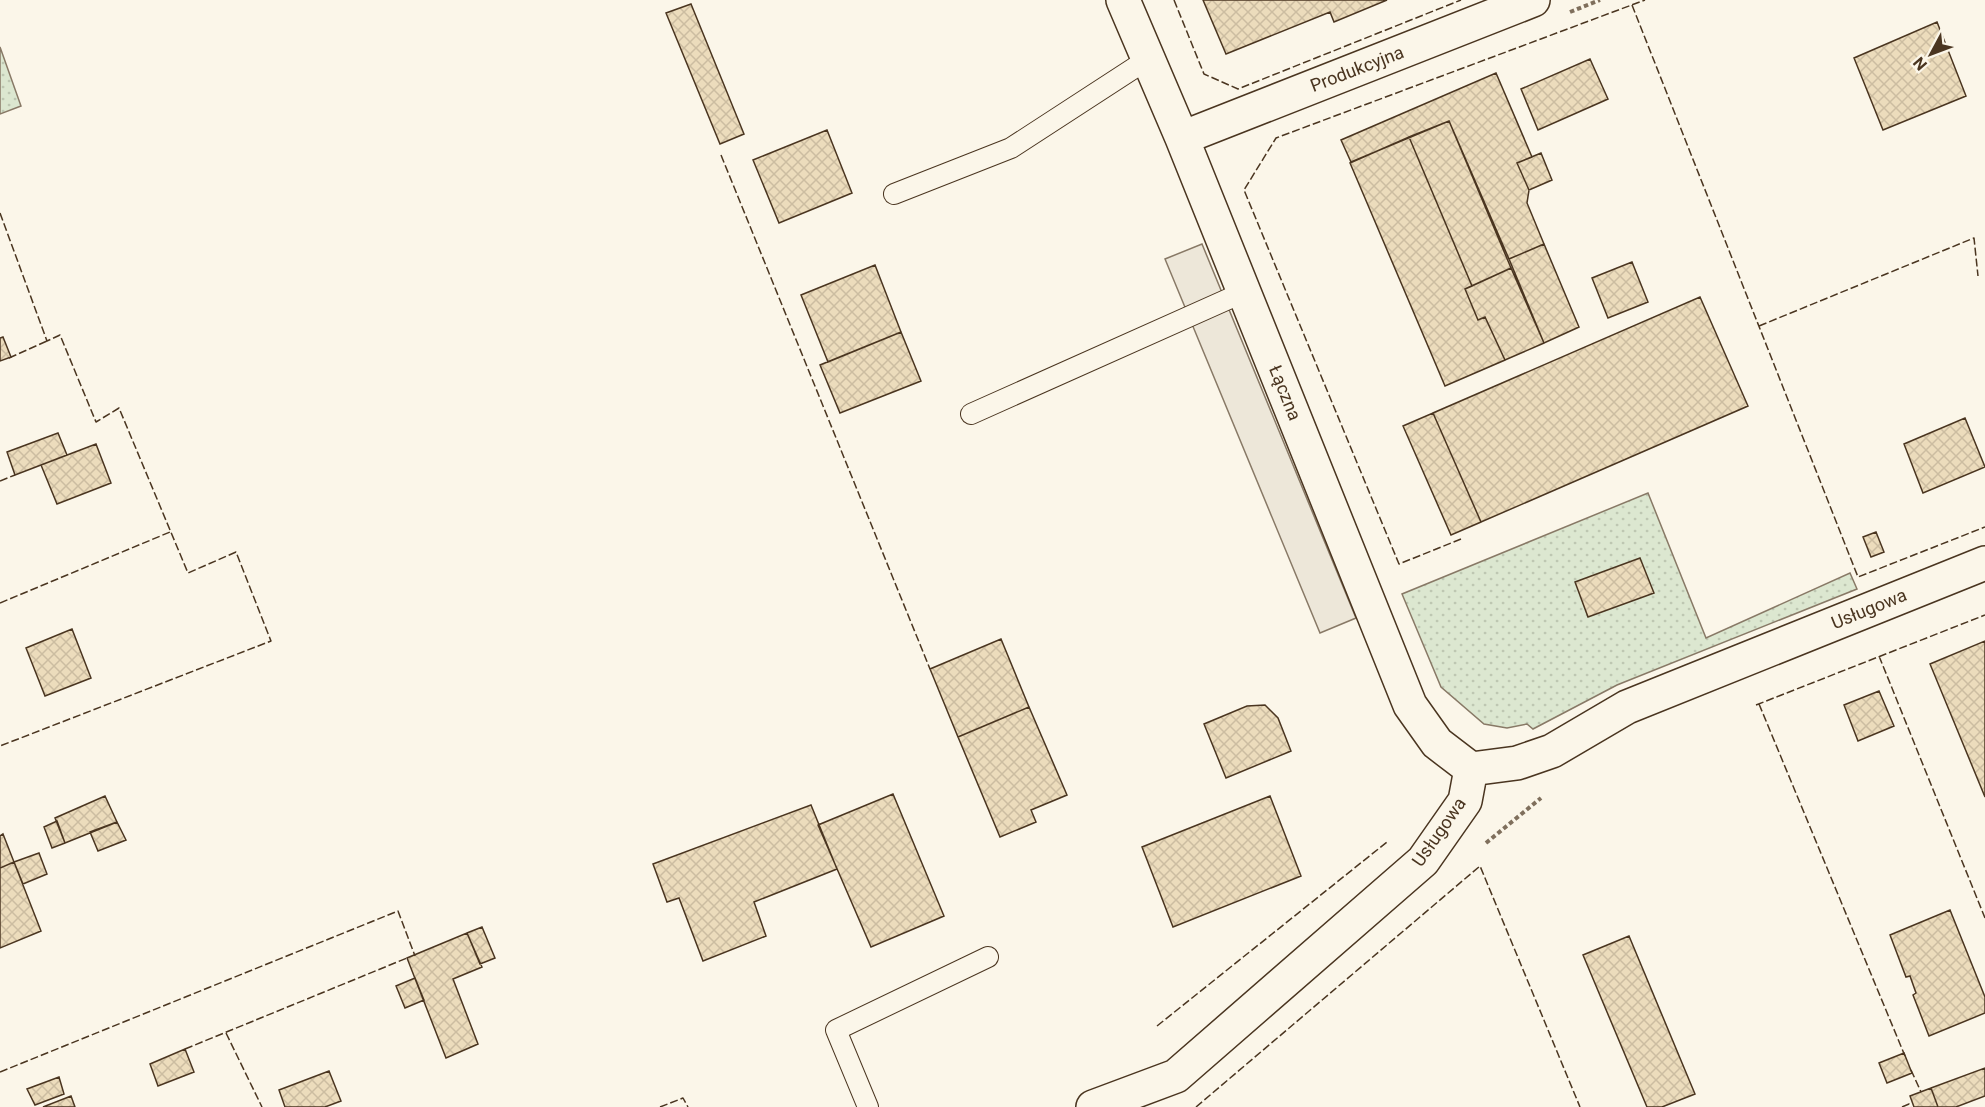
<svg xmlns="http://www.w3.org/2000/svg" width="1985" height="1107" font-family="Roboto,sans-serif">
	<style>
		.green { fill: url(#green-dots); stroke: #887966; stroke-width: 1.5 }
		.parking { fill: #ede7d9; stroke: #887966; stroke-width: 1.5 }
		.building { fill: url(#building-cross-hatch); stroke: #4a3520; stroke-width: 1.5 }
		.lines { fill: none; stroke-linecap: round; stroke-linejoin: round }
		.service-casing { stroke: #4a3520; stroke-width: 22 }
		.minor-casing { stroke: #4a3520; stroke-width: 36 }
		.path { stroke: #7f6f5c; stroke-width: 4; stroke-dasharray: 4.5 3; stroke-linecap: butt }
		.service { stroke: #fbf6e9; stroke-width: 20 }
		.minor { stroke: #fbf6e9; stroke-width: 33 }
		.fence { stroke: #4a3520; stroke-width: 1.5; stroke-dasharray: 8 3; stroke-linecap: butt }
		.labels { text-anchor: middle; stroke-width: 4.5; stroke-linejoin: round; paint-order: stroke }
		.street-label { font-size: 18px; fill: #4a3520; stroke: #fbf6e9 }
	</style>
	<defs>
		<pattern id="green-dots" width="8" height="8" patternUnits="userSpaceOnUse" patternTransform="scale(1.5)"><rect width="8" height="8" fill="#dce7d0"/><path d="M2 2h.1M6 6h.1" fill="none" stroke="#bec7b2" stroke-width="1.8" stroke-linecap="round"/></pattern>
		<pattern id="building-cross-hatch" width="8" height="8" patternUnits="userSpaceOnUse" patternTransform="scale(1.5)"><rect width="8" height="8" fill="#ecdcbc"/><path d="M0 0l8 8M0 8l8-8" fill="none" stroke="#ccbda1"/></pattern>
	</defs>
	<rect width="100%" height="100%" fill="#fbf6e9"/>
	<!-- green -->
	<path class="green" d="M0 47 21 106 0 114Z
		M1648 493 1706 638 1850 573 1857 589 1617 685 1533 729 1527 724 1507 728 1484 724 1441 687 1402 594Z"/>
	<!-- parking -->
	<path class="parking" d="M1202 244 1356 618 1320 633 1165 259Z"/>
	<!-- building -->
	<path class="building" d="M1203 0H1387L1334 22 1330 12 1226 54Z
		M691 4 744 134 720 144 666 13Z
		M1937 22 1966 96 1883 130 1854 58Z
		M1590 59 1608 99 1538 130 1521 89Z
		M1496 73 1532 157 1517 163 1529 190 1527 203 1544 244 1509 259 1449 121 1351 162 1341 140Z
		M1449 121 1511 268 1472 286 1409 137Z
		M827 130 852 193 779 223 753 160Z
		M1409 137 1472 286 1465 289 1478 320 1485 317 1505 360 1445 386 1350 163Z
		M1541 153 1552 180 1529 190 1517 163Z
		M1544 244 1579 327 1544 343 1509 259Z
		M1632 262 1648 302 1608 318 1592 278Z
		M875 265 901 332 828 362 801 295Z
		M1511 268 1544 343 1505 360 1485 317 1478 320 1465 289Z
		M1700 297 1748 406 1481 522 1433 413Z
		M901 332 921 381 840 413 820 365Z
		M3 337 11 357 0 361V338Z
		M1433 413 1481 522 1451 535 1403 426Z
		M1965 418 1985 467 1923 493 1904 444Z
		M58 433 67 455 15 475 7 452Z
		M96 444 111 483 57 504 41 465Z
		M1876 532 1884 552 1871 557 1863 537Z
		M1640 558 1654 593 1588 617 1575 582Z
		M72 629 91 678 45 696 26 648Z
		M1001 639 1029 707 958 737 930 669Z
		M1985 641V797L1930 664Z
		M1879 691 1894 726 1858 741 1844 705Z
		M1265 705 1278 718 1291 751 1226 778 1204 724 1247 706Z
		M1029 707 1067 795 1031 810 1036 822 1000 837 958 737Z
		M893 794 944 916 871 947 818 825Z
		M105 796 117 822 65 843 55 818Z
		M1270 796 1301 876 1173 927 1142 847Z
		M811 805 837 869 754 902 766 936 703 961 679 898 667 902 653 864Z
		M57 821 65 843 52 848 44 827Z
		M117 822 126 840 98 851 90 832Z
		M3 834 14 862 0 868V836Z
		M39 853 47 874 23 884 14 862Z
		M14 862 41 931 0 948V868Z
		M1950 910 1985 997V1013L1929 1036 1913 995 1916 993 1910 976 1906 977 1890 935Z
		M482 927 495 958 480 964 467 933Z
		M467 933 482 967 453 979 478 1044 446 1058 407 958Z
		M1629 936 1695 1094 1662 1107H1647L1583 955Z
		M415 978 424 1000 405 1008 396 986Z
		M185 1049 194 1072 158 1086 150 1064Z
		M1904 1053 1912 1073 1887 1083 1879 1063Z
		M1985 1068V1096L1956 1107H1938L1931 1088Z
		M329 1071 341 1101 325 1107H285L279 1090Z
		M59 1077 64 1094 35 1105 27 1089Z
		M1931 1088 1938 1107H1914L1910 1096Z
		M71 1096 75 1107H43Z"/>
	<g class="lines">
		<!-- service casing -->
		<g class="service-casing">
			<path id="service" d="M894 194 1011 148 1148 59
				M971 414 1244 292
				M868 1107 836 1030 988 957"/>
		</g>
		<!-- minor casing -->
		<g class="minor-casing">
			<path id="minor" d="M1123 0 1182 138 1410 705 1437 743 1471 769
				M1182 138 1533 0
				M1093 1107 1176 1076 1423 861 1465 801 1471 769 1517 763 1552 751 1627 707 1985 563"/>
		</g>
		<!-- path -->
		<path class="path" d="M1570 12 1600 0
			M1486 843 1541 798"/>
		<!-- service -->
		<use href="#service" class="service"/>
		<!-- minor -->
		<use href="#minor" class="minor"/>
		<!-- fence -->
		<path class="fence" d="M1174 0 1204 74 1238 89 1461 0
			M1632 5 1858 577 1985 527
			M721 155 930 669
			M0 213 47 341 60 335 96 422 119 408 188 573 236 552 271 641 0 746
			M1759 326 1974 238 1978 276
			M9 358 47 341
			M0 481 15 475
			M1461 539 1399 564 1244 190 1276 138 1645 0
			M0 603 170 532
			M1879 656 1985 918
			M1759 704 1905 1056
			M1756 705 1985 615
			M1157 1026 1387 842
			M226 1033 262 1107
			M185 1049 407 958
			M1911 1070 1921 1092
			M0 1072 398 911 415 956
			M660 1107 683 1098 688 1107
			M1196 1107 1480 866 1580 1107
			M1902 1107 1909 1104 1911 1107"/>
	</g>
	<g class="labels">
		<!-- street labels -->
		<g class="street-label">
			<text transform="translate(1357 69) rotate(-21)" y="6">Produkcyjna</text>
			<text transform="translate(1285 393) rotate(68)" y="6">Łączna</text>
			<text transform="translate(1869 609) rotate(-22)" y="6">Usługowa</text>
			<text transform="translate(1439 832) rotate(-55)" y="6">Usługowa</text>
		</g>
	</g>
	<!-- north arrow -->
	<g transform="translate(1931 54) rotate(229)" stroke="#fbf6e9" stroke-width="4.5" paint-order="stroke">
	<path d="M0-4.5L10 22L0 15L-10 22Z" fill="#4a3520"/>
	<text y="-9" font-size="16" font-weight="bold" text-anchor="middle" fill="#4a3520">N</text>
	</g>
</svg>
